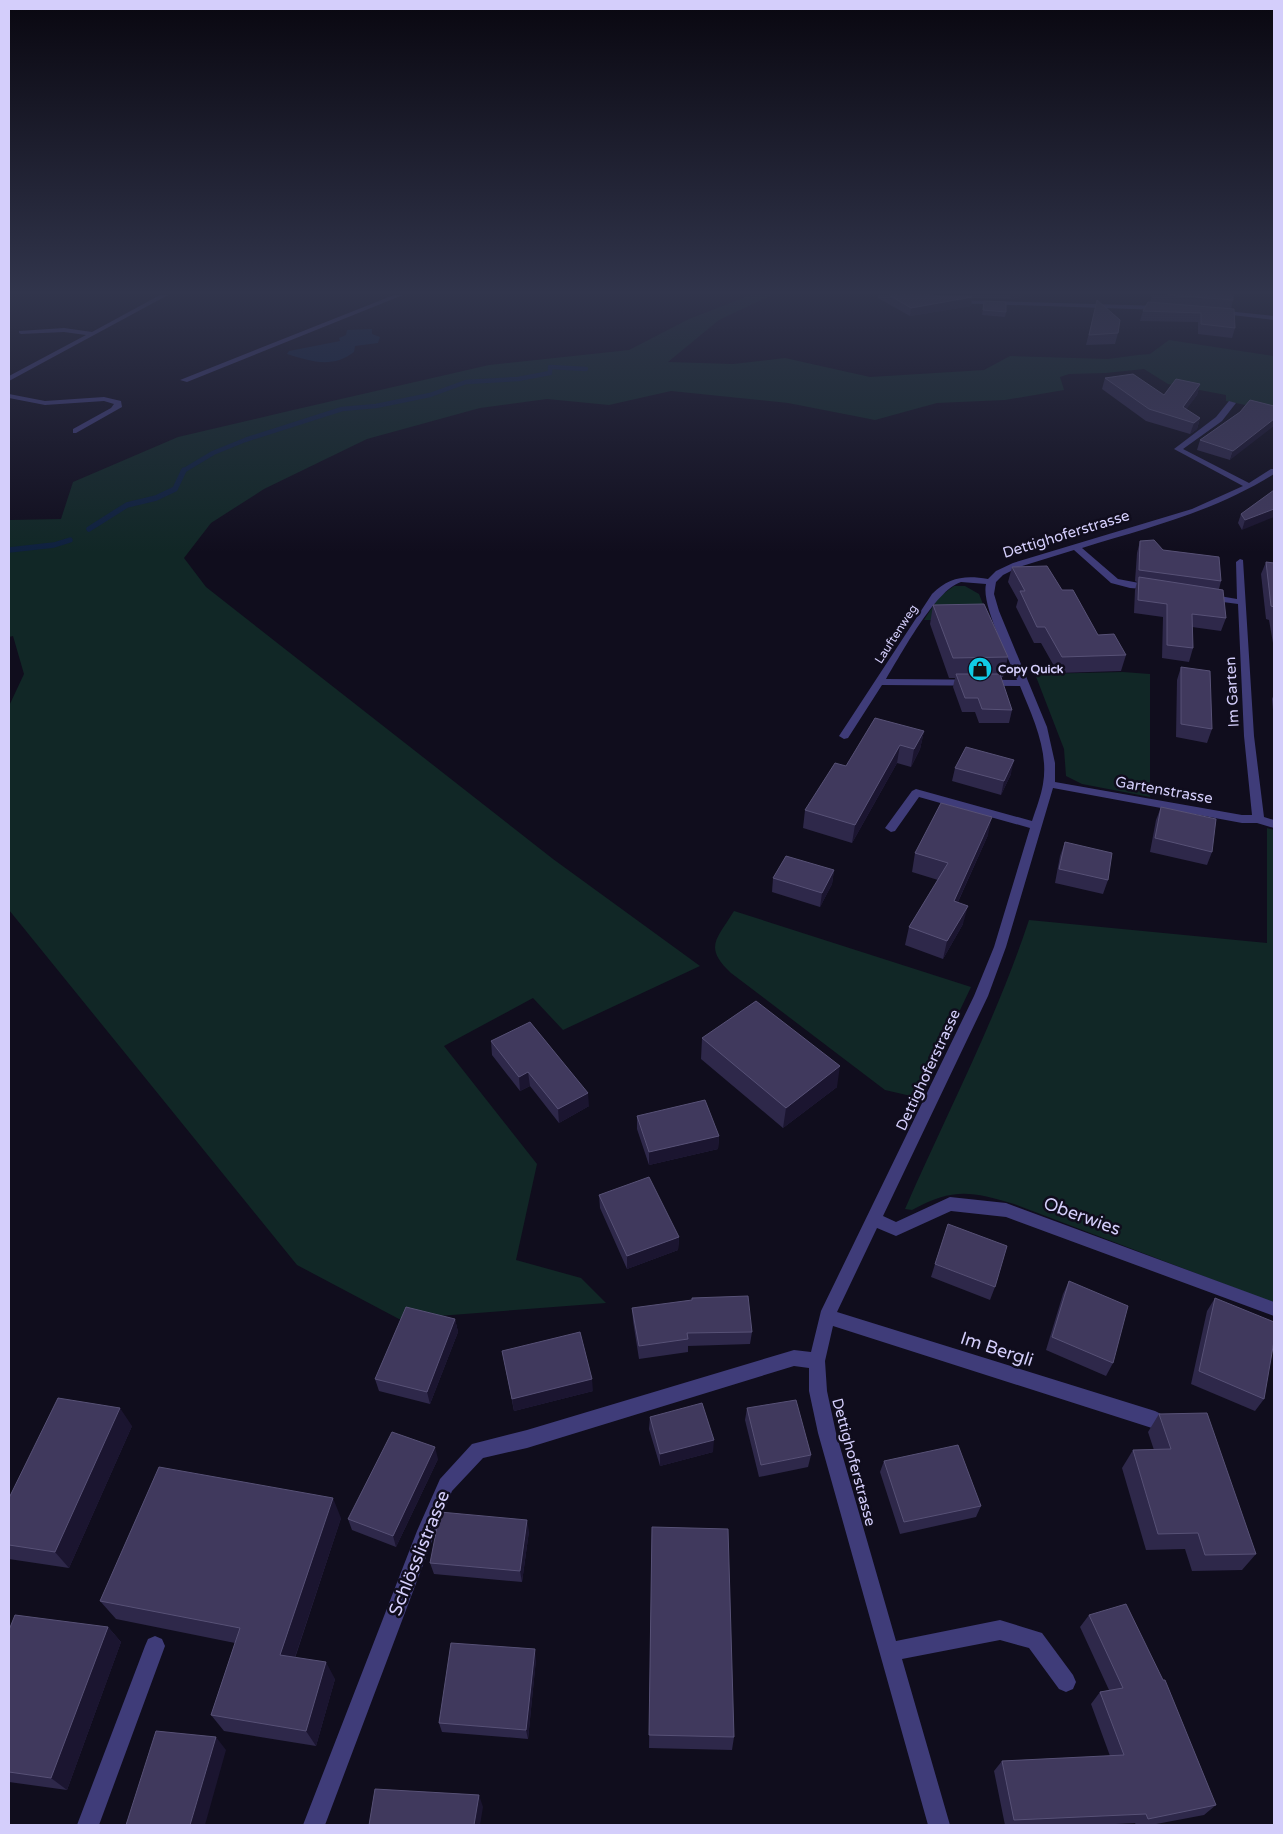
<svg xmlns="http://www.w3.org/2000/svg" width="1283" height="1834" font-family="'Varela Round',sans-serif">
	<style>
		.green { fill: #112726 }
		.water { fill: #0f213f }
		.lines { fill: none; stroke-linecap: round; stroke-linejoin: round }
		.stream-far1 { stroke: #0f213f; stroke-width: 4.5 }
		.stream { stroke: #0f213f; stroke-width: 5.5 }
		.minor { fill: #3f3c79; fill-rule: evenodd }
		.wall { fill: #2e284a }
		.shaded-wall { fill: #1b1530 }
		.building { fill: #40395d; stroke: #575176 }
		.labels { text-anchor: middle; stroke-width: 5; stroke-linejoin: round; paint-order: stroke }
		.far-street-label { font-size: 12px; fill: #d4cefb; stroke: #100d1d }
		.far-poi-label { font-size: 12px; font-weight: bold; fill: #d4cefb; stroke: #100d1d; text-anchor: start }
		.street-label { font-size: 15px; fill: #d4cefb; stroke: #100d1d }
		.near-street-label { font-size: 18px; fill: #d4cefb; stroke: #100d1d }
	</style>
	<rect width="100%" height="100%" fill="#100d1d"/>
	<!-- green -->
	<path class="green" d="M751 295H772L719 320 668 362 733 364 785 358 870 377 984 370 1010 356 1108 359 1138 355 1150 354 1169 340 1274 356V411L1226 401V395L1168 384 1144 369 1106 373 1069 374 1060 377 1064 390 1005 400 937 403 875 420 788 403 671 391 609 405 547 399 480 408 367 439 264 489 211 523 184 558 206 587 553 859 700 966 563 1030 533 998 444 1046 537 1164 516 1260 581 1278 606 1303 399 1319 297 1265 9 910V706L24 674 13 636 9 637V520L61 519 73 482 178 437 293 410 489 365 629 350 689 319Z
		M954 586H965L979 594 983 604 980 620H924L939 597Z
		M1123 672 1150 674V797L1082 784 1066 776 1064 749 1035 674Z
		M1267 828 1274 830V1303L1014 1204C970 1191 953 1188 912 1210L905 1209C947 1113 996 1020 1029 920L1267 943Z
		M734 911 971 987 921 1092 911 1096 885 1090 731 973C703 947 717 939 734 911Z"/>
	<!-- water -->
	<path class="water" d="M372 329V334L380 337 378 343 355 346 354 352C332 369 310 361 287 354L289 351 340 341 339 338 346 335 347 330Z"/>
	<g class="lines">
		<!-- stream-far1 -->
		<path class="stream-far1" d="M183 471 213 453 245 440 342 409 376 406 430 395 466 382 518 379 550 373V367L586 369"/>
		<!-- stream -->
		<path class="stream" d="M89 529 127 505 156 498 175 489 184 470
			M9 550 54 545 70 540"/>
		<!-- minor -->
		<path class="minor" d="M160 295H168L9 381V376L86 335 64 332 21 334 19 333V331L64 328 92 332Z
			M394 295H403L187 382 180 380Z
			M955 300 1162 306 1165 308 1162 310 953 303V301Z
			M1217 310 1274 316V320L1215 313 1214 312Z
			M9 394 45 401 104 397 121 401 122 407 76 433H73V429L111 408 114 404 104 401 45 405 9 398Z
			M1229 401 1236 403 1222 421 1183 449 1249 483 1271 469H1274V474C1213 512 1150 527 1082 548L1118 579 1155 586V590L1130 588 1111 583 1074 550 1019 567 1003 575 996 582 994 594 999 611 1047 727 1055 763V782L1242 815H1252L1244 736 1238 604 1208 600 1203 597 1208 594 1237 599 1236 562 1240 559 1243 560 1254 736 1264 817 1274 820V828L1257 823H1242L1053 788 1006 947 988 996 883 1216 896 1222 950 1197 1006 1203 1274 1302V1316L1006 1217 951 1211 896 1236 877 1228 837 1312 1155 1411 1161 1414 1164 1420 1161 1426 1155 1429 833 1326 825 1361 827 1391 836 1433 896 1641 1000 1620 1042 1633 1073 1675 1076 1682 1073 1689 1066 1692 1059 1689 1029 1648 1000 1640 902 1659 950 1825H928L818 1433 809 1391V1368L794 1366 527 1448 483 1458 452 1491 435 1533 325 1825H303L417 1531 440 1479 472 1444 527 1430 794 1350 811 1352 821 1311 974 996 994 947 1030 828 919 797 895 831 891 832 885 828 912 791 916 789 1032 821C1036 809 1041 796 1043 784 1049 750 1032 716 1020 686L882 685 848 738 844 739 839 736 932 594C949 577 965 575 988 579L996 571 1013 563 1192 509 1243 486 1174 449 1216 417ZM961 582 986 584C981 605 1009 658 1017 680L886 679C901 655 935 590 961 582Z
			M155 1636 162 1639 165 1646 99 1825H77L145 1646 148 1639Z"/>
	</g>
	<!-- wall -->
	<path class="wall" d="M878 295H1023V297L1010 299 972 298 971 306 910 316 878 298Z
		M1152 295H1233V300L1231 309 1235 328 1232 338 1198 334V322L1140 321 1143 311 1150 303Z
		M1097 300 1118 333 1115 344 1086 345Z
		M984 301 1006 312 1005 317 982 315Z
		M1105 378 1164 395 1200 384 1197 395 1186 409 1200 418 1197 429 1190 434 1146 421 1102 389Z
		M1250 400 1230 460 1197 450 1200 440 1240 412Z
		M1274 490 1242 530 1238 523 1241 514Z
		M1140 541 1163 550 1221 581 1219 589 1226 618 1221 631 1192 627 1193 648 1189 662 1162 658 1163 617 1134 613 1135 590 1137 582 1135 581 1137 553Z
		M1266 562 1274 563V649L1269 620 1266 619 1261 574Z
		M1012 567 1062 590 1098 635 1126 655 1121 671 1058 673 1041 643H1034L1016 607 1018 600 1008 582Z
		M933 605 1008 657 1003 677H1001L1012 710 1009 723H979L975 712H962L953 687 955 678H949L930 624Z
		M1181 667 1212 729 1207 743 1176 737 1177 680Z
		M1274 694V721L1272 699Z
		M924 731 920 749 911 767 897 763 852 843 803 828 805 810 846 766Z
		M955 768 1011 774 1001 795 952 781Z
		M1161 807 1212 852 1207 865 1150 852 1156 820Z
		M988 835 958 902 963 924 943 959 905 945 909 927 938 880 912 872 915 853Z
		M1065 842 1108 880 1103 894 1055 883 1060 856Z
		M834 870 832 884 820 907 772 892 773 878Z
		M702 1038 837 1087 783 1128 701 1059Z
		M491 1041 589 1106 559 1123 530 1086 520 1091 492 1055Z
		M637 1116 719 1136 718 1149 649 1165 637 1129Z
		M599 1195 679 1237 678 1250 627 1269 600 1208Z
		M935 1264 995 1287 990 1300 931 1277Z
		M1069 1281 1113 1363 1106 1376 1046 1350 1063 1294Z
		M1215 1298 1264 1399 1255 1411 1191 1384 1207 1311Z
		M632 1308 752 1332 750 1344 688 1346V1352L639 1359 633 1321Z
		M455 1319 458 1332 430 1404 379 1391 375 1379Z
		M502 1351 593 1391 514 1411Z
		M747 1408 811 1455 808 1467 759 1477 745 1420Z
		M1159 1414 1256 1554 1242 1570 1192 1571 1185 1549 1146 1550 1122 1468 1133 1450H1154L1148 1432Z
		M650 1417 713 1452 660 1466 649 1429Z
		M132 1426 69 1568 9 1559V1498Z
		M438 1459 396 1547 352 1530 348 1519Z
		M884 1461 981 1506 976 1517 900 1534 880 1472Z
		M341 1518 295 1658 335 1679 316 1746 224 1731 211 1715 235 1643 116 1619 100 1601Z
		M652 1527 734 1737 732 1750 649 1748Z
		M529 1531 522 1582 434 1574 430 1563Z
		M1089 1615 1216 1805 1204 1815 1151 1825H1136L1135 1823 1098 1825H1005L994 1771 1002 1761 1110 1756 1091 1704 1100 1692 1109 1690 1080 1627Z
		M108 1627 121 1642 67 1790 9 1782V1630Z
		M536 1659 528 1739 442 1732 439 1723Z"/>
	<!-- shaded-wall -->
	<path class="shaded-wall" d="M1011 295H1023V297L1010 299Z
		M972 297 971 306 910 316 911 308Z
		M1200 384 1197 395 1180 418 1183 407Z
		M1200 418 1197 429 1190 434 1194 423Z
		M1274 419V426L1230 460 1233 451Z
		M1274 509V517L1242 530 1245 520Z
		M924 731 920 749 911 767 914 749Z
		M900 745 897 763 852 843 855 825Z
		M1014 760 1011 774 1001 795 1004 781Z
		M992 817 988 835 950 919 954 901Z
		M834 870 832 884 820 907 822 893Z
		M968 906 963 924 943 959 947 941Z
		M840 1066 837 1087 783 1128 786 1108Z
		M528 1072 530 1086 520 1091 519 1077Z
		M588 1093 589 1106 559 1123 558 1109Z
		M719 1136 718 1149 649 1165V1152Z
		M679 1237 678 1250 627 1269V1256Z
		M455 1319 458 1332 430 1404 427 1392Z
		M592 1379 593 1391 514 1411 512 1399Z
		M120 1408 132 1426 69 1568 55 1552Z
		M714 1440 713 1452 660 1466V1454Z
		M435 1447 438 1459 396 1547 393 1536Z
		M333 1498 341 1518 290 1672 280 1655Z
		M527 1520 529 1531 522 1582 520 1571Z
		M108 1627 121 1642 67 1790 51 1778Z
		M535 1649 536 1659 528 1739 526 1730Z
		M326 1662 335 1679 316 1746 306 1731Z
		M216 1737 226 1750 205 1825H190Z
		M479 1795 483 1807 480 1825H474Z"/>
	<!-- building -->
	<path class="building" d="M889 295H934L940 297H972L911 308Z
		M1168 295H1233V300Z
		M1097 300 1120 320 1118 333 1089 335Z
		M984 301 1006 302V312L983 310Z
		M1148 302 1234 309 1235 328 1201 324V313L1143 311Z
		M1133 374 1164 395 1176 379 1200 384 1183 407 1200 418 1194 423 1149 409 1105 378Z
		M1250 400 1274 406V419L1233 451 1200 440 1240 412Z
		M1274 490V509L1245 520 1241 514Z
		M1154 540 1163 550 1219 557 1221 581 1139 570 1140 541Z
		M1266 562 1274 563V607L1271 606Z
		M1047 566 1062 590H1073L1098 635 1114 634 1126 655 1062 657 1045 627H1037L1020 591H1025L1012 567Z
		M1139 577 1223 590 1226 618 1192 614 1193 648 1167 645V604L1138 600Z
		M984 604 1008 657 953 658 933 605Z
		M1181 667 1210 671 1212 729 1181 724Z
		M956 674H1000L1012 710 982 709 978 698H965Z
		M875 718 924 731 914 749 900 745 855 825 805 810 835 763 846 766Z
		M966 747 1014 760 1004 781 955 768Z
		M941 803 992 817 954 901 968 906 947 941 909 927 948 863 915 853Z
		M1161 807 1216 819 1212 852 1155 838Z
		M1065 842 1112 853 1108 880 1059 869Z
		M786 856 834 870 822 893 773 878Z
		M756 1001 840 1066 786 1108 702 1038Z
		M530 1022 588 1093 558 1109 528 1072 519 1077 491 1041Z
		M705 1100 719 1136 649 1152 637 1116Z
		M649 1177 679 1237 627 1256 599 1195Z
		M948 1224 1007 1246 995 1287 935 1264Z
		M1069 1281 1128 1306 1113 1363 1052 1337Z
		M748 1296 752 1332 687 1333 688 1339 639 1346 632 1308 692 1300V1298Z
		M1215 1298 1274 1322V1341L1264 1399 1199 1371Z
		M406 1307 455 1319 427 1392 375 1379Z
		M580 1332 592 1379 512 1399 502 1351Z
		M58 1398 120 1408 55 1552 9 1545V1498Z
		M796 1400 811 1455 761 1465 747 1408Z
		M702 1403 714 1440 660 1454 650 1417Z
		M1207 1413 1256 1554 1205 1555 1198 1533 1158 1534 1133 1450 1171 1449 1159 1414Z
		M392 1432 435 1447 393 1536 348 1519Z
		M958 1445 981 1506 904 1522 884 1461Z
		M159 1467 333 1498 280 1655 326 1662 306 1731 211 1715 240 1628 100 1601Z
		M440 1512 527 1520 520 1571 430 1563Z
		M652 1527 728 1529 734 1737 649 1735Z
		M1126 1604 1163 1680H1165L1216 1805 1148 1819 1146 1814 1014 1820 1002 1761 1124 1755 1100 1692 1123 1688 1089 1615Z
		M15 1615 108 1627 51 1778 9 1772V1630Z
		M451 1643 535 1649 526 1730 439 1723Z
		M156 1731 216 1737 190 1825H126Z
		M375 1789 479 1795 474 1825H369Z"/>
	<!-- sky -->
	<linearGradient id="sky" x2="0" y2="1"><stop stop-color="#090710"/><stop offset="0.53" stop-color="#31354c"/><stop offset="1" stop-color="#31354c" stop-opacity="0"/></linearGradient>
	<rect width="1283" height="552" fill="url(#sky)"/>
	<!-- icons -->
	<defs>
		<g id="shop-disc" transform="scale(1.25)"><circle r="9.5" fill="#11cbe4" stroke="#100d1d"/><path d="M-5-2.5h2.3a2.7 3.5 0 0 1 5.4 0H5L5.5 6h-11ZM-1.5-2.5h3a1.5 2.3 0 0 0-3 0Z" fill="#111"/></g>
	</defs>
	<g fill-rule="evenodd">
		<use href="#shop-disc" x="980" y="669"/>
	</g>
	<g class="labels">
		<!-- far-street labels -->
		<g class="far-street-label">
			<text transform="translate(896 634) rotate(-57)" y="4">Lauftenweg</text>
		</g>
		<!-- far-poi labels -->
		<g class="far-poi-label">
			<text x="998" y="673">Copy Quick</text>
		</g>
		<!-- street labels -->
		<g class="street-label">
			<text transform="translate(1066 534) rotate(-17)" y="5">Dettighoferstrasse</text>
			<text transform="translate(1232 692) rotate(-93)" y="5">Im Garten</text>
			<text transform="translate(1164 790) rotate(10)" y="5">Gartenstrasse</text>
			<text transform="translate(928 1070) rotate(-65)" y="5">Dettighoferstrasse</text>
			<text transform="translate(854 1462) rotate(75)" y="5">Dettighoferstrasse</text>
		</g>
		<!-- near-street labels -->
		<g class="near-street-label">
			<text transform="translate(1082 1216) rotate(20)" y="6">Oberwies</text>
			<text transform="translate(997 1349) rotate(18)" y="6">Im Bergli</text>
			<text transform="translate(419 1553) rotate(-68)" y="6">Schlösslistrasse</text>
		</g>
	</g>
	<!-- border -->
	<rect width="1283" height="1834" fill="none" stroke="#d4cefb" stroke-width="20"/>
</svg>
